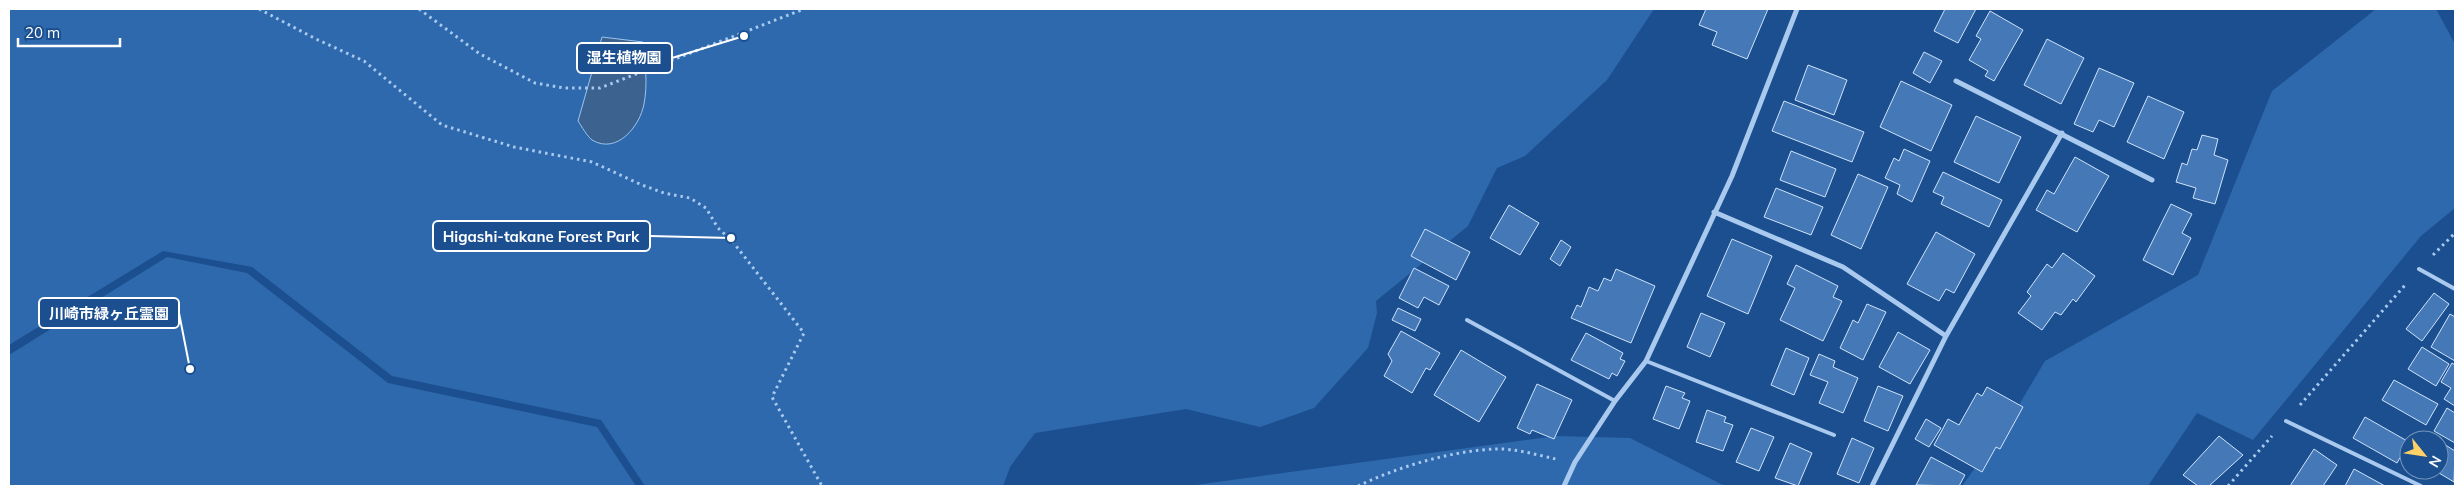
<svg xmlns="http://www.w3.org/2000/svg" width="2464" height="495" font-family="Mulish,'Noto Sans JP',sans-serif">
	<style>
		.green { fill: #2e69ad }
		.water { fill: #3c6290; stroke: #9cc4f0 }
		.building { fill: #4478b7; stroke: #cfe3fa }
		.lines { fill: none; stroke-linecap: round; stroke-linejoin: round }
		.path { stroke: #a9c9ee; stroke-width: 3; stroke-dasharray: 2.5 4; stroke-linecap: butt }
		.service { stroke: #a9c9ee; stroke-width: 4 }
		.minor { stroke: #a9c9ee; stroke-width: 5 }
		.leader { fill: none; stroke: #fff; stroke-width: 2 }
		.callout-dot { fill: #fff; stroke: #1b4f8f; stroke-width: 2 }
		.callout { fill: #1b4f8f; stroke: #fff; stroke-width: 2 }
		.callout-label { font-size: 15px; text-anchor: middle; font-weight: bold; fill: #fff }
	</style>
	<rect width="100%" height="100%" fill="#1b4f8f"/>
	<!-- green -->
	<path class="green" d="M9 9H1654L1607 80 1525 156 1497 168 1468 226 1376 301 1377 313 1368 348 1314 408 1260 427 1186 409 1035 433 1010 467 1003 486H645L601 420 392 376 252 267 163 251 9 345Z
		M2376 9H2436L2455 44V208L2421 236 2253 440 2197 413 2148 486H1962L2013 415 2045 361 2198 275 2272 91Z
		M167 257 247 273 388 383 597 427 636 486H9V355Z
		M1556 436 1630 438 1725 486H1188Z"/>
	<!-- water -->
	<path class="water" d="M602 37 643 42C645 63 648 83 644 104 640 126 617 155 592 140 587 136 582 127 578 121Z"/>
	<!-- building -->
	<path class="building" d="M1706 9H1768L1747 59 1712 45 1717 32 1699 25Z
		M1945 9H1976L1958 43 1934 31Z
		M1990 11 2023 30 1994 81 1985 76 1988 71 1969 60 1981 39 1976 36Z
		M2047 39 2084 58 2061 104 2024 85Z
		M1924 52 1942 61 1930 83 1913 73Z
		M1808 65 1847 80 1834 115 1795 100Z
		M2099 68 2134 83 2114 127 2099 120 2093 132 2074 124Z
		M1901 81 1952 105 1931 151 1880 127Z
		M2148 96 2184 112 2164 159 2127 142Z
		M1784 101 1864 132 1852 162 1772 131Z
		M1976 116 2021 137 1999 183 1954 162Z
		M2202 135 2218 139 2214 155 2228 160 2215 204 2193 198 2196 188 2176 182 2182 163 2187 165 2192 149 2197 150Z
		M1904 149 1930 161 1912 202 1897 194 1900 185 1885 178 1894 158 1899 161Z
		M1791 151 1836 169 1825 197 1780 180Z
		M2075 157 2109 176 2077 232 2036 210 2047 190 2054 194Z
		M1943 172 2002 200 1989 227 1941 204 1944 197 1933 192Z
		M1858 174 1888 187 1861 249 1831 235Z
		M1776 188 1823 207 1811 235 1764 217Z
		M2171 204 2192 214 2182 233 2191 238 2173 275 2143 260Z
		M1509 205 1539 223 1520 255 1490 238Z
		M1425 229 1470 252 1456 280 1411 256Z
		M1936 232 1975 254 1954 293 1946 289 1939 301 1907 284Z
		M1732 239 1772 256 1748 314 1707 296Z
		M1561 240 1571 247 1560 266 1550 259Z
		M2063 253 2095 276 2076 302 2073 299 2061 315 2055 312 2042 330 2018 313 2031 296 2027 292 2047 264 2052 268Z
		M1796 265 1838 286 1833 297 1842 301 1823 341 1780 320 1795 288 1787 284Z
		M1414 268 1449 286 1439 305 1424 297 1418 308 1399 298Z
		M1616 269 1655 286 1631 343 1571 318 1577 305 1581 307 1589 287 1598 291 1604 278 1611 281Z
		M2434 293 2449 304 2422 341 2406 329Z
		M1867 304 1886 312 1863 360 1840 348 1853 320 1858 323Z
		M1398 308 1421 319 1415 331 1392 320Z
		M1701 313 1725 323 1710 357 1687 347Z
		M2450 314 2455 317V361L2431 347Z
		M1401 331 1440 353 1430 370 1426 368 1412 393 1384 376 1392 361 1388 354Z
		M1898 332 1930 350 1910 384 1879 367Z
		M1586 333 1623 353 1620 359 1625 361 1617 376 1612 373 1609 379 1571 360Z
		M2422 347 2449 364 2436 386 2408 369Z
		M1786 348 1809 358 1794 395 1771 385Z
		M1461 350 1506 377 1479 422 1434 395Z
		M1819 354 1835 361 1833 367 1858 378 1843 413 1819 403 1828 382 1810 375Z
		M2452 363 2455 365V406L2444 399 2451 388 2441 382Z
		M2394 380 2438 404 2426 425 2382 400Z
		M1537 384 1572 400 1554 439 1532 430 1530 434 1517 428Z
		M1666 386 1685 393 1682 398 1690 401 1679 429 1653 419Z
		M1878 386 1903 396 1888 431 1864 421Z
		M1987 387 2023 407 2000 449 1996 447 1982 472 1934 445 1948 419 1959 425 1977 393 1982 396Z
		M2447 408 2455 413V443L2434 431Z
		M1707 410 1726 417 1724 422 1733 425 1723 451 1696 442Z
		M2365 417 2409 442 2397 463 2353 438Z
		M1926 419 1941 428 1929 447 1915 439Z
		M1751 428 1774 437 1759 471 1736 462Z
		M2219 436 2243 455 2209 486H2198L2183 475Z
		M1852 438 1874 448 1859 483 1837 474Z
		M2439 441 2455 451 2454 482 2434 470H2439Z
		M1790 443 1812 453 1798 486 1775 478Z
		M2314 449 2337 465 2323 486H2290Z
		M1931 457 1965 475 1959 486 1916 485Z
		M2354 469 2385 486H2345Z"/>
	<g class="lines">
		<!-- path -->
		<path class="path" d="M259 9 316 39 364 61 442 125 514 147 592 162 642 185 664 193 690 198 706 208 718 228 733 242 804 333 772 397 822 486
			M419 9 480 54 535 83 564 88H600L804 9
			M2433 255 2455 233
			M2300 405 2406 284
			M1358 486C1398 467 1450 451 1495 449 1514 448 1537 455 1556 459
			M2228 486 2272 436"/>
		<!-- service -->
		<path class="service" d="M2419 269 2455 289
			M1467 320 1615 401
			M1646 361 1834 435
			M2286 421 2421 486"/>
		<!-- minor -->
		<path class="minor" d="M1956 81 2152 180
			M1714 212 1843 267 1946 336
			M1564 486 1575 462 1615 401 1646 361 1732 176 1797 9
			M1872 486 1946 336 2062 133"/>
	</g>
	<!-- callouts -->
	<path class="leader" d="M744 36L672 58M731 238L650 236M190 369L179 313"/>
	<g class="callout-dot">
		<circle cx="744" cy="36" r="5"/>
		<circle cx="731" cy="238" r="5"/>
		<circle cx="190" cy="369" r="5"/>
	</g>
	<g class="callout">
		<rect x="577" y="43" width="95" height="30" rx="5"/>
		<rect x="433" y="221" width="217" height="30" rx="5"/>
		<rect x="39" y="298" width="140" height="30" rx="5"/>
	</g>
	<g class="callout-label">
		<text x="624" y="63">湿生植物園</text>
		<text x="541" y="242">Higashi-takane Forest Park</text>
		<text x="109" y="319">川崎市緑ヶ丘霊園</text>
	</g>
	<!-- border -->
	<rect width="2464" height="495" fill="none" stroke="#ffffff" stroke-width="20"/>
	<!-- north arrow -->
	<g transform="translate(2424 455) rotate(120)"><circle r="24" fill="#1b4f8f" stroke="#7695bc"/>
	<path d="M0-4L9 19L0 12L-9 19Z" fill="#ffd166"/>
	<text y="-8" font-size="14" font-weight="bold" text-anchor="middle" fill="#ffffff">N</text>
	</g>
	<!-- scale -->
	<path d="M18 38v8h102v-8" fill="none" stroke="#ffffff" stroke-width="2.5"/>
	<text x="25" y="38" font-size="15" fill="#ffffff" stroke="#1b4f8f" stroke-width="4" paint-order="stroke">20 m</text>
</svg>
